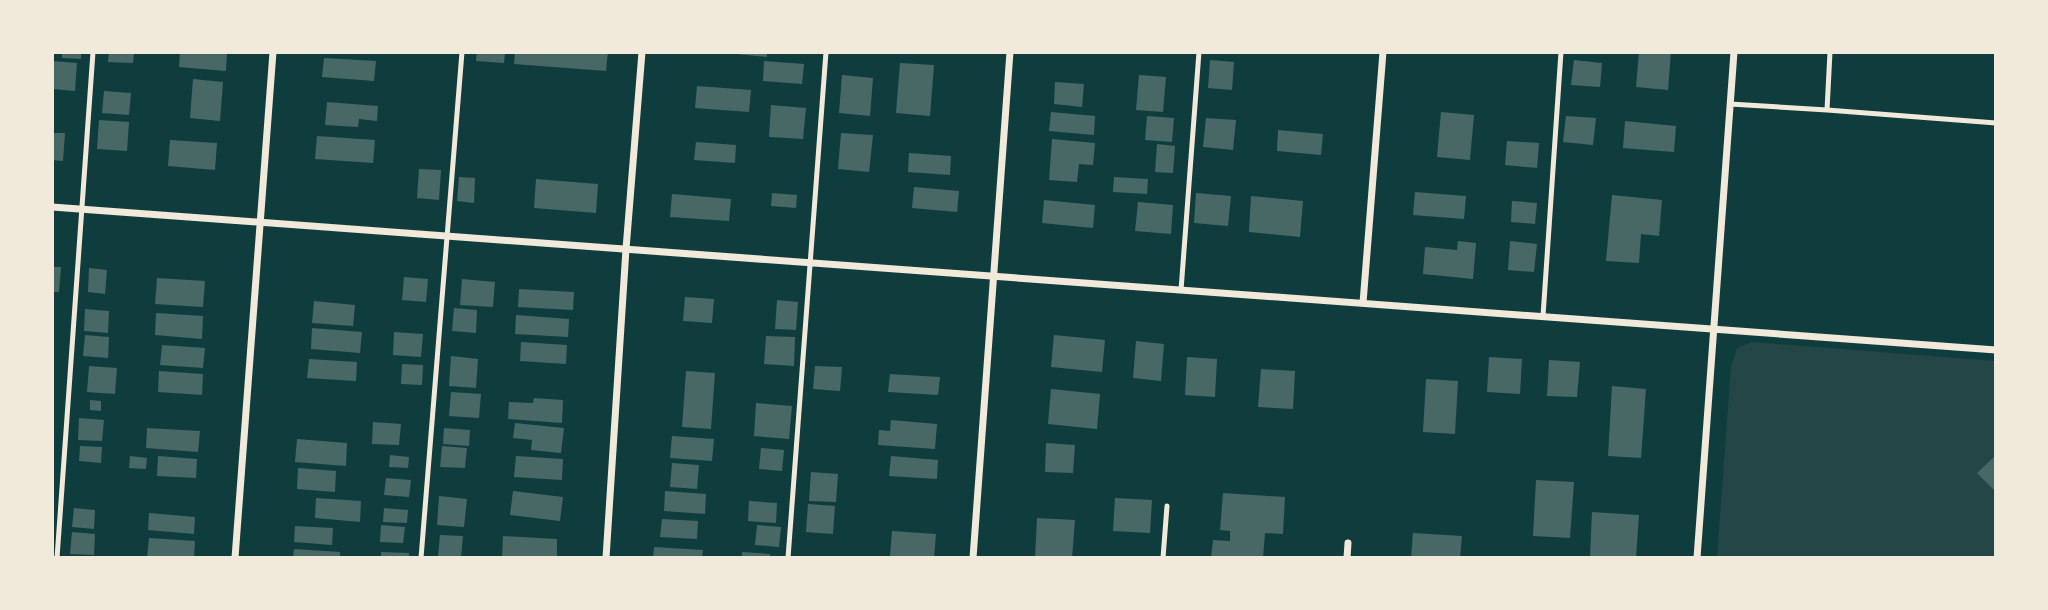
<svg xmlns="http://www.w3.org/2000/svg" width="2048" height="610" font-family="'Exo 2',sans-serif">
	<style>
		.green { fill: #244646 }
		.building { fill: #486865 }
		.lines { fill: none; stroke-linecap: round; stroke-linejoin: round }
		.service { stroke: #f1e9da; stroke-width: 5 }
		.minor { stroke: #f1e9da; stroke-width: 7 }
	</style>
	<rect width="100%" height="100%" fill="#0f3d3e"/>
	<!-- green -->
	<path class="green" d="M1752 342 1995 361V557L1717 558 1731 367 1737 348Z"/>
	<!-- building -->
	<path class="building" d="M62 52H81V59L62 58Z
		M109 52H134L133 63 108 62Z
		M180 52H227L226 71 179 67Z
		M477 52H505L504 63 476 61Z
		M515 52H608L606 71 514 64Z
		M737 52H767V57L737 54Z
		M1639 52H1671L1668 90 1636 87Z
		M324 58 376 61 374 81 322 77Z
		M1210 60 1234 62 1232 90 1208 88Z
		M1574 60 1602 63 1600 87 1571 85Z
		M52 61 77 63 75 91 52 89Z
		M764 61 804 64 802 84 763 81Z
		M900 63 934 65 930 116 896 113Z
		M842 75 873 78 870 116 839 113Z
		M1139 75 1166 77 1163 112 1136 110Z
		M193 79 223 82 220 121 190 118Z
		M1055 82 1084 84 1082 107 1054 104Z
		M697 86 751 90 749 112 695 108Z
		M104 91 131 93 129 115 102 113Z
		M327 102 378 106 377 121 359 119 358 127 325 125Z
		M771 105 806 108 803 139 769 137Z
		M1051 112 1095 116 1094 135 1049 131Z
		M1441 112 1474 115 1470 160 1437 157Z
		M1147 116 1174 118 1172 142 1145 140Z
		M1566 116 1596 118 1593 145 1563 142Z
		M1206 118 1236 120 1233 150 1203 147Z
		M99 120 129 122 127 151 97 149Z
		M1625 121 1676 126 1674 152 1623 148Z
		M1278 130 1323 134 1321 155 1277 151Z
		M52 133H65L63 161 52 160Z
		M841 133 873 135 869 172 838 169Z
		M317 136 375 140 373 163 315 159Z
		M1052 139 1095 143 1093 165 1079 164 1077 182 1049 180Z
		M170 140 217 143 215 170 168 166Z
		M1507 141 1539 143 1537 168 1505 165Z
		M696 142 736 145 735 163 694 160Z
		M1157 144 1175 146 1173 173 1155 172Z
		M909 153 951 156 950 175 908 172Z
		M419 169 441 170 439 200 417 198Z
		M459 177 475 178 474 203 457 201Z
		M1114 177 1148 179 1147 194 1113 192Z
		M536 179 598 184 596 213 534 208Z
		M914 187 959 191 957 212 912 208Z
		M1415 192 1466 196 1464 219 1413 215Z
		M772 193 797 195 796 208 771 206Z
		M1196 193 1231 196 1228 226 1194 223Z
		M672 194 731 199 729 221 670 217Z
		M1612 195 1662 200 1659 236 1641 234 1639 263 1606 261Z
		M1251 196 1303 201 1300 237 1249 232Z
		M1044 200 1095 205 1093 228 1042 223Z
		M1512 201 1537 203 1535 224 1511 222Z
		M1138 202 1173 205 1171 234 1135 231Z
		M1458 241 1476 243 1473 279 1423 274 1425 247 1457 250Z
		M1510 241 1537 244 1534 272 1508 270Z
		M52 267H61L59 292H52Z
		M89 268 107 270 105 294 88 292Z
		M404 277 428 279 426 302 402 300Z
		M157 278 205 281 203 307 155 304Z
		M462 279 495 282 493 307 460 305Z
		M519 289 574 292 573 310 518 307Z
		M685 297 714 299 712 323 683 321Z
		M777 300 798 302 796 330 775 329Z
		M314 301 355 305 353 326 312 323Z
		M454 308 477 310 476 333 452 331Z
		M85 309 109 311 108 333 84 331Z
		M156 313 203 316 202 339 155 335Z
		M516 315 569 319 568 337 515 334Z
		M312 328 362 332 360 353 311 349Z
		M394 332 423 334 421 357 393 355Z
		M85 335 109 337 108 358 83 356Z
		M1054 335 1105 340 1102 372 1051 367Z
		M766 336 795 337 794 366 764 364Z
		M1136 341 1164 344 1161 381 1133 378Z
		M521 342 567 345 566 364 520 361Z
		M162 345 205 348 203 368 160 365Z
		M451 356 478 359 476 388 449 386Z
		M1187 357 1217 359 1215 397 1185 395Z
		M1489 357 1522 359 1520 394 1487 392Z
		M309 359 357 362 356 381 307 378Z
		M1549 360 1580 362 1577 397 1547 396Z
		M402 364 423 365 422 385 401 384Z
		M89 366 117 368 115 394 87 392Z
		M815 366 842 367 840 391 813 389Z
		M1261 369 1295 371 1293 409 1258 407Z
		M159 371 203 374 202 395 158 392Z
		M686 371 715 373 711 429 682 427Z
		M890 374 940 377 938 395 888 392Z
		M1426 379 1458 381 1455 434 1423 432Z
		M1612 386 1646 389 1641 458 1608 456Z
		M1051 389 1100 394 1097 429 1048 424Z
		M451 392 481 394 479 418 449 416Z
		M534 398 563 400 562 423 508 419 509 402 533 403Z
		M90 400 101 401V411L90 410Z
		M756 403 792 406 789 439 754 436Z
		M79 418 104 420 102 441 78 440Z
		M891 420 937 424 935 449 878 445 879 430 890 431Z
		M373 422 401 424 399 445 372 444Z
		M515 423 564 428 561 453 531 450 532 440 513 438Z
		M147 428 200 431 198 452 146 448Z
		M444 428 470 430 469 446 443 444Z
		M672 436 714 439 712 461 670 458Z
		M297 439 347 443 346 466 295 462Z
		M1046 443 1075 445 1073 473 1045 472Z
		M80 446 102 447 101 463 79 461Z
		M442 446 467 448 465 468 440 467Z
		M761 448 784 450 782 471 759 469Z
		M390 455 409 457 408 468 389 467Z
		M1996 455V492L1977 473Z
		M130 456 147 458 146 469 129 468Z
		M158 456 197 459 196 478 157 476Z
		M516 456 563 459 562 480 514 477Z
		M891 456 938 460 937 479 889 476Z
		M672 463 699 465 697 489 670 487Z
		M298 468 336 471 335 492 297 489Z
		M811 472 838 474 836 502 809 501Z
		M386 478 411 480 409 497 384 495Z
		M1536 480 1574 482 1570 538 1533 536Z
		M513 491 563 497 560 521 510 515Z
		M665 491 706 494 705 514 664 511Z
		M1223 493 1285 497 1283 534 1265 533 1263 558H1211L1213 540 1230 541V531L1220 530Z
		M439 496 467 499 464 527 437 525Z
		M316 498 361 501 360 522 315 518Z
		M1115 498 1152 500 1150 533 1113 531Z
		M749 501 777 503 776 523 748 521Z
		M808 504 835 506 833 534 806 532Z
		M74 508 95 510 94 529 72 527Z
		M384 508 408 510 407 523 383 522Z
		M1592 512 1639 515 1636 558 1590 557Z
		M149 513 195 517 194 534 148 530Z
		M1037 518 1075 520 1072 558H1035Z
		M662 519 698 521 697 539 660 537Z
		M381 525 405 527 403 543 380 542Z
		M757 525 781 527 779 547 755 545Z
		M295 526 333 528 332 545 294 542Z
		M892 531 936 534 934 558 890 556Z
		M72 532 95 534 94 555 70 554Z
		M1413 533 1462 536 1460 558H1411Z
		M440 535 463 536 461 557 438 556Z
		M503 536 557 539V558H502Z
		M149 538 195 541 194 558H147Z
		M654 547 703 550 702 558H653Z
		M294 549 340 552V558H293Z
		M381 552 409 553V558H381Z
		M742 552 770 554V558H742Z"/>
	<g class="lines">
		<!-- service -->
		<path class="service" d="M1730 104 1827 110 1830 52
			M1827 110 1996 123
			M1181 290 1199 52
			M1543 316 1561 52
			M57 558 93 52
			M421 558 462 52
			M788 558 826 52
			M1163 558 1167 506"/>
		<!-- minor -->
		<path class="minor" d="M52 207 1996 350
			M1363 303 1383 52
			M235 558 273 52
			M606 558 626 249 642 52
			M973 558 1010 52
			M1347 558 1348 543
			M1697 558 1734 52"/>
	</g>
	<!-- border -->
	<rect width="2048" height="610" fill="none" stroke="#f1e9da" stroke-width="108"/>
</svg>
